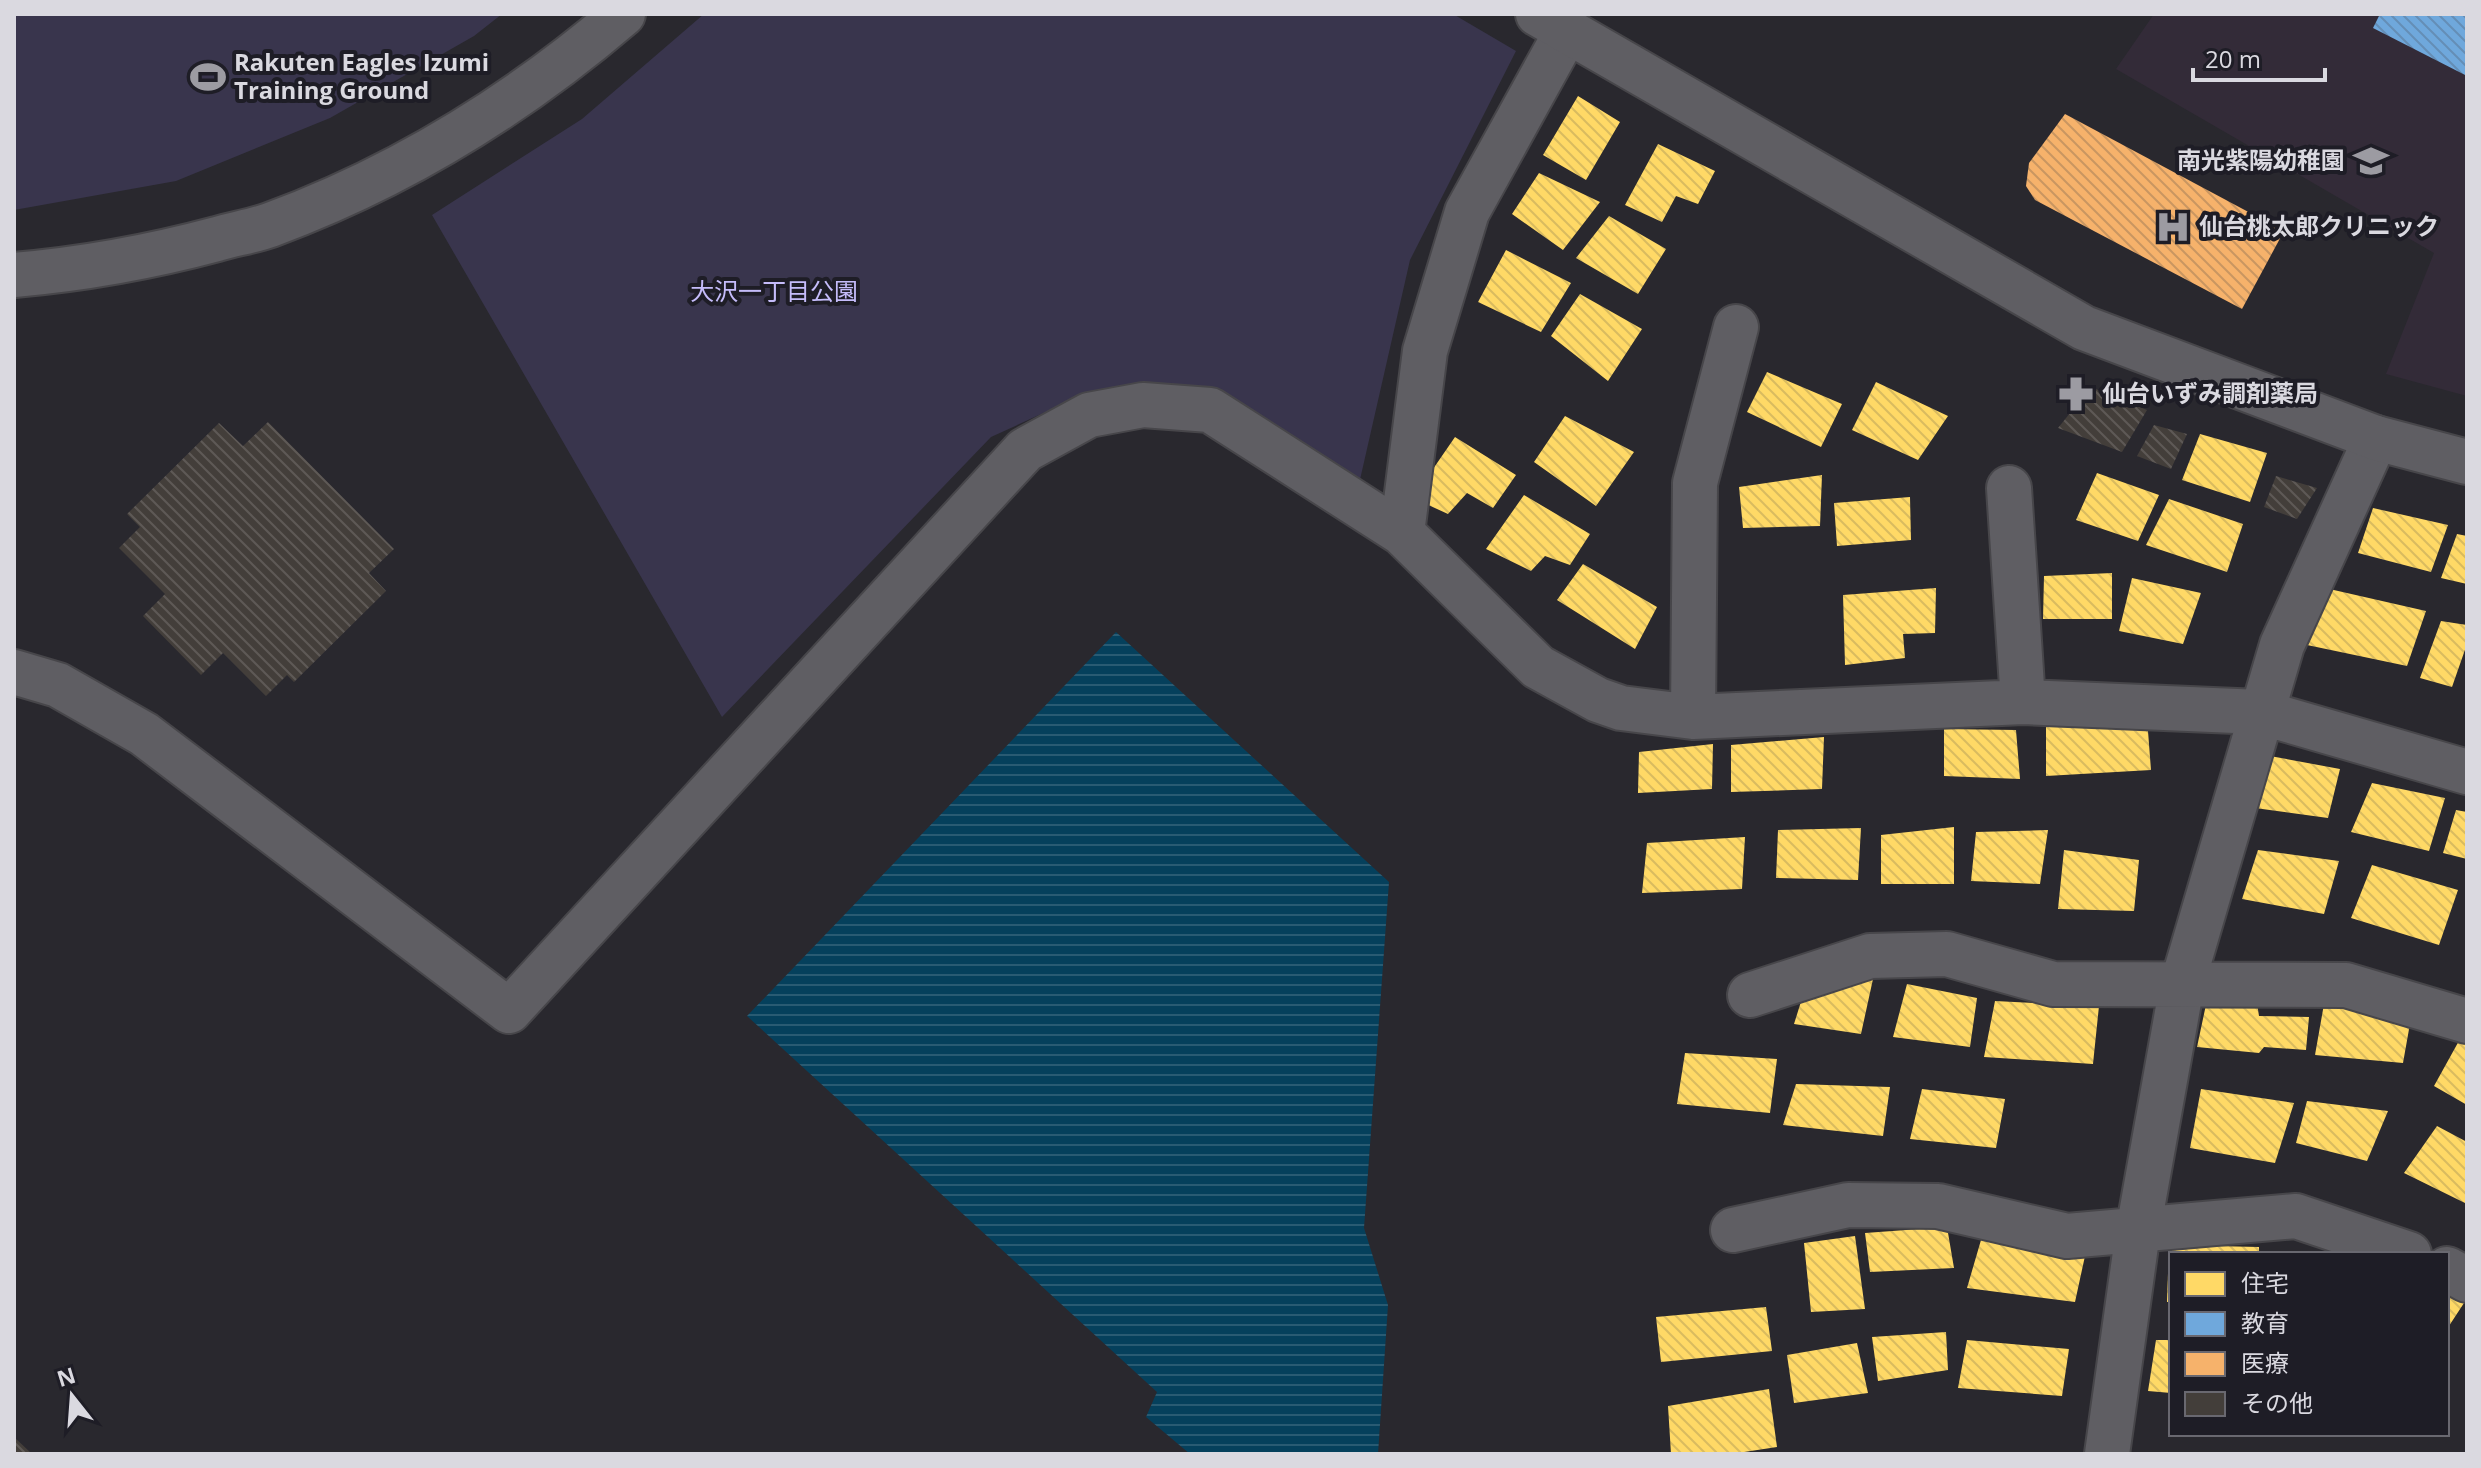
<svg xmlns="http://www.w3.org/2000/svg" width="2481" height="1468" font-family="'Open Sans','Noto Sans JP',sans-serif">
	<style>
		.education { fill: #332b38 }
		.green { fill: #39354d }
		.water { fill: url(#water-rules) }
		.homes { fill: url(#homes-back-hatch) }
		.schools { fill: url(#schools-back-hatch) }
		.health { fill: url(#health-back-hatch) }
		.building { fill: url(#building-back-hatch) }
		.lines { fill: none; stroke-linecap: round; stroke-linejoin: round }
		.street-casing { stroke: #47464a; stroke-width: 48 }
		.secondary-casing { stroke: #47464a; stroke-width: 48 }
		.street { stroke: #5f5e63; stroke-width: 44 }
		.secondary { stroke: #5f5e63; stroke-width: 44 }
		.labels { text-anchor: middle; stroke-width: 8; stroke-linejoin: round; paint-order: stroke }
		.poi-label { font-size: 24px; font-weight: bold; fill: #dad9e0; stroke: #1e1d26; text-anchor: start }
		.park-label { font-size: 24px; fill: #c5bcfa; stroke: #1e1d26 }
	</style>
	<defs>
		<pattern id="water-rules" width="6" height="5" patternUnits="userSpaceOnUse" patternTransform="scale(2)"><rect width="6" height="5" fill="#05405c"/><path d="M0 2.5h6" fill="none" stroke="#295b73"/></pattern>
		<pattern id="homes-back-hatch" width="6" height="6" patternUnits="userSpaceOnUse" patternTransform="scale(2)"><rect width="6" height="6" fill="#ffd966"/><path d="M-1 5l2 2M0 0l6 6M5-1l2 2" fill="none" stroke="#d9bb5f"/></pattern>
		<pattern id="schools-back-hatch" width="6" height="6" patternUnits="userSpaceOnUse" patternTransform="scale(2)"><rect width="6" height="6" fill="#6fa8dc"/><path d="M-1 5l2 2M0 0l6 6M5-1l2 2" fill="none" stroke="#648eb6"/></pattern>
		<pattern id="health-back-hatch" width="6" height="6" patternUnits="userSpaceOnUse" patternTransform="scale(2)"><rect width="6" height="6" fill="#f6b26b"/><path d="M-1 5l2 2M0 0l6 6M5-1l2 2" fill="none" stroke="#c99661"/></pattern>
		<pattern id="building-back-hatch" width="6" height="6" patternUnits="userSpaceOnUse" patternTransform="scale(2)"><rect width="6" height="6" fill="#433e3a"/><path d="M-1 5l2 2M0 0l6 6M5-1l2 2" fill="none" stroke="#5e5956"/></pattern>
	</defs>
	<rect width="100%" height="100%" fill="#29282e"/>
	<!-- education -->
	<path class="education" d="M2154 14H2467V396L2386 374 2434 253 2116 69Z"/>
	<!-- green -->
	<path class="green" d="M14 14H502L474 36 330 118 176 181 14 210Z
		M704 14H1453L1516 51 1410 260 1359 484 1226 400 1074 399 991 437 722 717 432 215 582 119Z"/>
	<!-- water -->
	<path class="water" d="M1116 632 1389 882 1364 1228 1388 1305 1378 1454H1190L1146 1417 1157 1392 747 1016Z"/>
	<!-- homes -->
	<path class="homes" d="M1578 96 1620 122 1586 180 1543 155Z
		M1658 144 1715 171 1698 204 1676 196 1662 222 1625 205Z
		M1539 173 1600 202 1563 250 1512 214Z
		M1609 216 1666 249 1638 294 1576 258Z
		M1506 250 1571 283 1541 332 1478 302Z
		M1580 294 1642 329 1608 381 1551 336Z
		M1767 372 1842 404 1821 447 1747 412Z
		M1876 382 1948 416 1918 460 1852 430Z
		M1565 416 1634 452 1596 506 1534 462Z
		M2200 434 2267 453 2250 502 2182 480Z
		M1455 437 1516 475 1493 508 1467 493 1448 514 1413 498Z
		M2097 473 2159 495 2138 541 2076 520Z
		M1822 475 1820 526 1743 528 1739 487Z
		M1524 495 1590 534 1570 565 1545 556 1531 571 1486 549Z
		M1910 497 1911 540 1837 546 1834 503Z
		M2169 499 2243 524 2227 572 2146 545Z
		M2373 508 2448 525 2431 572 2358 553Z
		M2457 534 2467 536V584L2441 578Z
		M1583 564 1657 607 1635 649 1557 600Z
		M2112 573V619H2043L2044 576Z
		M2132 578 2201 593 2183 644 2119 631Z
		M1936 588 1935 633 1903 634 1905 658 1845 665 1843 595Z
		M2325 588 2426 611 2407 666 2307 645Z
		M2441 621 2467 625V644L2452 687 2420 678Z
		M2147 718 2151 770 2046 776V725Z
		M1944 729 2016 730 2020 779 1944 776Z
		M1824 737 1822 789 1731 792V745Z
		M1713 744 1712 789 1638 793 1639 752Z
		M2270 756 2340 769 2328 818 2255 808Z
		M2372 783 2445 798 2429 851 2351 832Z
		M2456 810 2467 812V859L2443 853Z
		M1954 827V884H1881V835Z
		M1861 828 1858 880 1776 878 1778 830Z
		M2048 830 2040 884 1971 881 1976 832Z
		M1745 837 1742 889 1642 893 1647 843Z
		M2064 850 2139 860 2134 911 2058 909Z
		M2258 850 2339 861 2324 914 2242 899Z
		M2372 865 2458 890 2439 945 2351 918Z
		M1838 979H1873L1861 1034 1794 1024 1804 992 1829 993Z
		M1907 984 1977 998 1970 1047 1893 1037Z
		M2207 1000 2257 1003 2259 1016 2309 1017 2306 1050 2264 1047 2259 1053 2197 1047Z
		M1995 1001 2099 1006 2093 1064 1984 1057Z
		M2324 1004 2411 1018 2403 1063 2315 1055Z
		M2460 1039 2467 1043V1105L2434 1086Z
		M1685 1053 1777 1059 1770 1113 1677 1104Z
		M1796 1084 1890 1087 1883 1136 1783 1125Z
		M1922 1089 2005 1099 1996 1148 1910 1139Z
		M2201 1089 2294 1103 2275 1163 2190 1148Z
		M2307 1101 2388 1111 2367 1161 2296 1143Z
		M2437 1126 2467 1142V1204L2404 1173Z
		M1947 1227 1954 1268 1870 1272 1865 1233Z
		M1855 1236 1865 1309 1811 1312 1804 1243Z
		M1981 1240 2085 1256 2075 1302 1967 1288Z
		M2169 1245 2259 1247V1254H2171V1302H2167Z
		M2447 1296 2464 1303 2447 1329Z
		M1766 1307 1772 1351 1661 1362 1656 1317Z
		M1946 1332 1948 1370 1878 1381 1872 1337Z
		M1967 1340 2069 1349 2062 1396 1958 1388Z
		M2156 1340H2171V1393L2148 1391Z
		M1857 1343 1868 1393 1794 1403 1787 1355Z
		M1769 1389 1777 1447 1731 1454H1671L1668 1406Z"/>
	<!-- schools -->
	<path class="schools" d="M2380 14H2467V76L2373 28Z"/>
	<!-- health -->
	<path class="health" d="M2065 114 2284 231 2242 309 2035 200 2026 186 2029 163Z"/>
	<!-- building -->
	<path class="building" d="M2091 387 2147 410 2122 452 2058 428Z
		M268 422 394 549 369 573 386 591 294 682 287 675 266 696 223 653 201 675 143 616 165 594 119 548 140 527 127 514 219 423 243 446Z
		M2154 425 2187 434 2171 469 2137 456Z
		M2276 476 2317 488 2297 519 2264 507Z
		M14 1437 32 1454H14Z"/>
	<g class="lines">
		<!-- street casing -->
		<g class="street-casing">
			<path id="street" d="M2009 488 2023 702
				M1402 533 1425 351 1467 212 1567 31
				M14 672 58 685 144 734 509 1011 1025 450 1089 415 1143 405 1210 410 1402 533 1538 667 1598 700 1621 708 1693 717 2023 702 2260 712 2467 772
				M1693 717 1695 483 1736 327
				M1750 995 1870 956 1947 954 2053 984 2346 985 2467 1021
				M1733 1230 1848 1205 1938 1206 2067 1236 2296 1216 2409 1254
				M2447 1269 2467 1280
				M2107 1454 2138 1231 2182 985 2282 645 2376 438"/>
		</g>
		<!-- secondary casing -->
		<g class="secondary-casing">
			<path id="secondary" d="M1538 14 2084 328 2376 438 2467 462
				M14 275C83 269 150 257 217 239 234 234 253 231 270 225 400 177 518 104 623 14"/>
		</g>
		<!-- street -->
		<use href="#street" class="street"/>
		<!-- secondary -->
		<use href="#secondary" class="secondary"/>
	</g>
	<!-- icons -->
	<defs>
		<g id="stadium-bare" transform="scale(2.76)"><path d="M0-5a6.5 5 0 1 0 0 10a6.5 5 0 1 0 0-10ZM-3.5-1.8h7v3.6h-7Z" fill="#9c9ba2" stroke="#1e1d26" stroke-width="2.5" paint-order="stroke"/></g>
		<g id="school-bare" transform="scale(2.76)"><path d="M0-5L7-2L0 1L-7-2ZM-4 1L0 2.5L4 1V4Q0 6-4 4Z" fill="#9c9ba2" stroke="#1e1d26" stroke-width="2.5" paint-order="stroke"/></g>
		<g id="hospital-bare" transform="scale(2.76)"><path d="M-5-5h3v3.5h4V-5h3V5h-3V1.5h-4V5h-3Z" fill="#9c9ba2" stroke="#1e1d26" stroke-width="2.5" paint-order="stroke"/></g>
		<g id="pharmacy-bare" transform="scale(2.76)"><path d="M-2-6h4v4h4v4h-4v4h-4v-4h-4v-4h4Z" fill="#9c9ba2" stroke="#1e1d26" stroke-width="2.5" paint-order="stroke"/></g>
	</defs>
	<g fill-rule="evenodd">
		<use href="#stadium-bare" x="208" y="77"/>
		<use href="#school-bare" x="2371" y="161"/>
		<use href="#hospital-bare" x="2173" y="227"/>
		<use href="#pharmacy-bare" x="2076" y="394"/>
	</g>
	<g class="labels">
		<!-- poi labels -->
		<g class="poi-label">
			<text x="234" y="71">Rakuten Eagles Izumi<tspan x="234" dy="28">Training Ground</tspan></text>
			<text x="2345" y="169" text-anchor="end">南光紫陽幼稚園</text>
			<text x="2199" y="235">仙台桃太郎クリニック</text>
			<text x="2102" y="402">仙台いずみ調剤薬局</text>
		</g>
		<!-- park labels -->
		<g class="park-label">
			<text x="774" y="300">大沢一丁目公園</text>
		</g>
	</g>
	<!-- border -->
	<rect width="2481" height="1468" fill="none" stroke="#dad9e0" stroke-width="32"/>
	<!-- legend -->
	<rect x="2169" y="1252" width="280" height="184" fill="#1e1d26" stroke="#696870" stroke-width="2"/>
	<rect x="2185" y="1272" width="40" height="24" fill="#ffd966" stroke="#696870" stroke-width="2"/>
	<text x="2241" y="1292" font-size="24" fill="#dad9e0">住宅</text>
	<rect x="2185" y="1312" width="40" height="24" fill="#6fa8dc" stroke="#696870" stroke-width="2"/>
	<text x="2241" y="1332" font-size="24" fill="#dad9e0">教育</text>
	<rect x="2185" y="1352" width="40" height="24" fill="#f6b26b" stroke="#696870" stroke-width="2"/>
	<text x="2241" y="1372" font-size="24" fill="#dad9e0">医療</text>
	<rect x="2185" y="1392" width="40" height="24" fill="#433e3a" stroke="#696870" stroke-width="2"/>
	<text x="2241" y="1412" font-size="24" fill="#dad9e0">その他</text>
	<!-- north arrow -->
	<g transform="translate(72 1396) rotate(343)" stroke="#1e1d26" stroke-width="6" paint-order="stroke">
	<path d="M0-6L14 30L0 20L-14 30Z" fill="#dad9e0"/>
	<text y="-12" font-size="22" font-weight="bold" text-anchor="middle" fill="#dad9e0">N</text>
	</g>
	<!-- scale -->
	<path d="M2193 68v12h132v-12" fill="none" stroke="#dad9e0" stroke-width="4"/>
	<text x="2205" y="68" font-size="24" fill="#dad9e0" stroke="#1e1d26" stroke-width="6" paint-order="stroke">20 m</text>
</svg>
